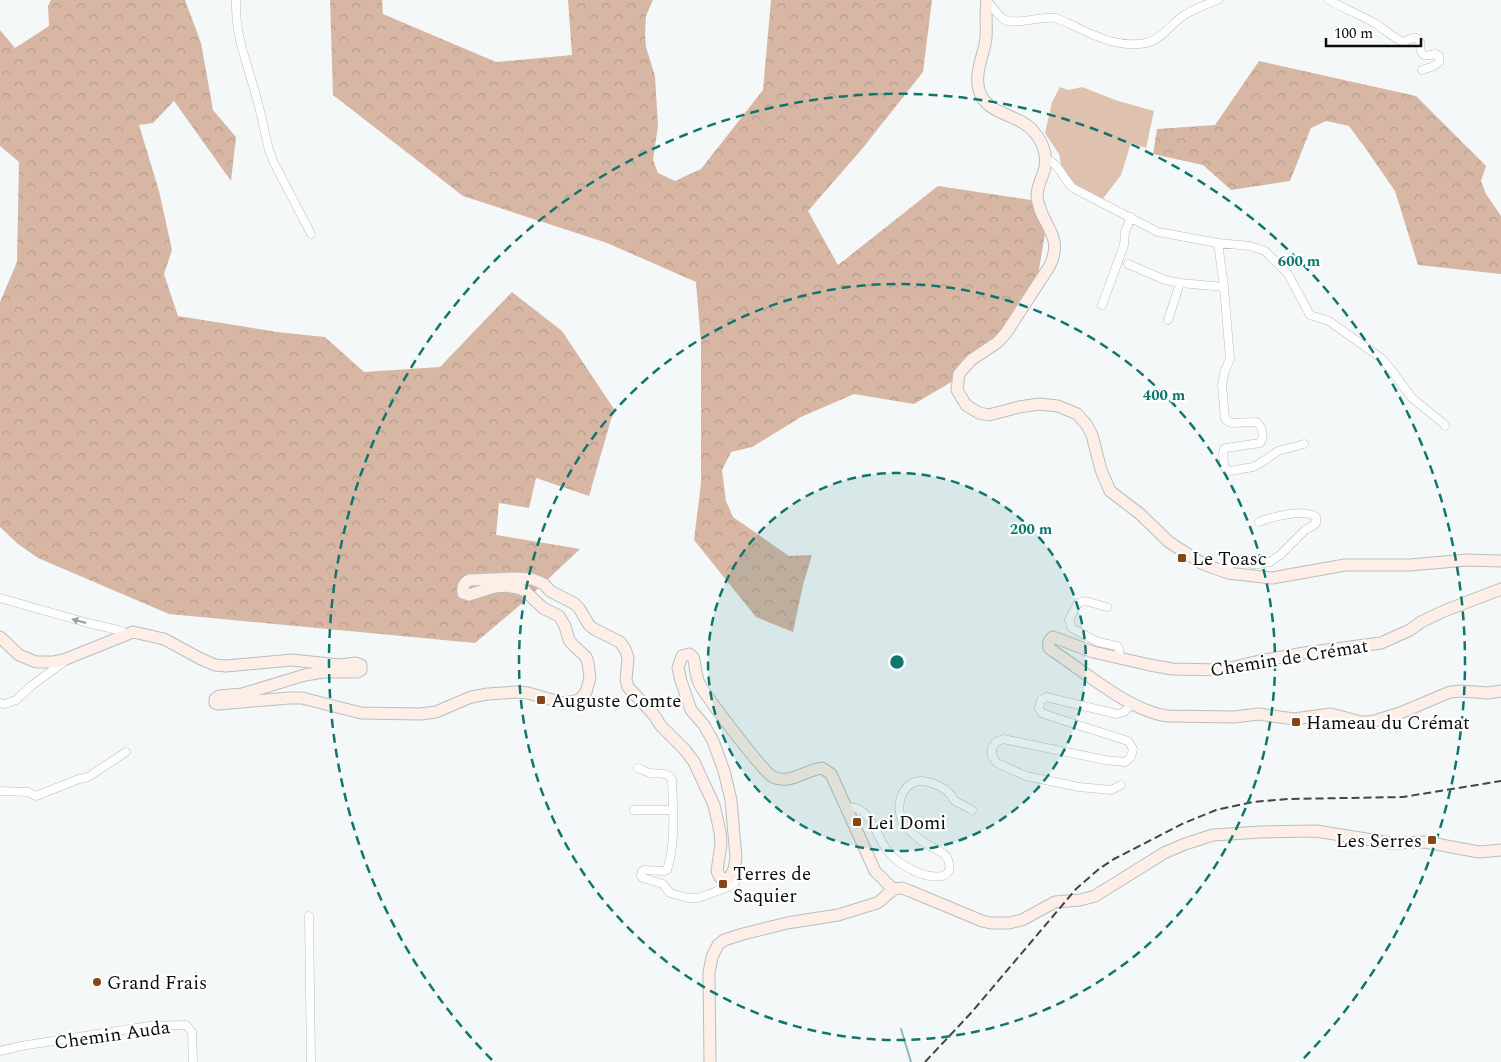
<svg xmlns="http://www.w3.org/2000/svg" width="1501" height="1062" font-family="Spectral,serif">
	<style>
		.forest { fill: url(#forest-crowns) }
		.pitch { fill: #dfc1b0 }
		.lines { fill: none; stroke-linecap: round; stroke-linejoin: round }
		.stream { stroke: #8db7bd; stroke-width: 2 }
		.street-casing { stroke: #babebf; stroke-width: 9 }
		.secondary-casing { stroke: #babebf; stroke-width: 13 }
		.street { stroke: #fff; stroke-width: 8 }
		.secondary { stroke: #fdefe7; stroke-width: 11 }
		.rail { stroke: #434546; stroke-width: 2; stroke-dasharray: 8 4; stroke-linecap: butt }
		.oneway { fill: #9d9e9e }
		.ring { fill: none; stroke: #0f766e; stroke-width: 2.5; stroke-dasharray: 9 6 }
		.poi-dot { fill: #874514; stroke: #fff; stroke-width: 2 }
		.labels { text-anchor: middle; stroke-width: 4.5; stroke-linejoin: round; paint-order: stroke }
		.poi-label { font-size: 19px; fill: #0b0c0d; stroke: #fff; text-anchor: start }
		.street-label { font-size: 19px; fill: #0b0c0d; stroke: #fff }
		.centre { fill: #0f766e; stroke: #fff; stroke-width: 2.5 }
		.ring-label { font-size: 15px; text-anchor: middle; font-weight: bold; fill: #0f766e; stroke: #fff; stroke-width: 4.5; stroke-linejoin: round; paint-order: stroke }
	</style>
	<defs>
		<pattern id="forest-crowns" width="20" height="18" patternUnits="userSpaceOnUse" patternTransform="scale(1.25)"><rect width="20" height="18" fill="#d7b7a4"/><path d="M2 6a3 3 0 1 1 6 0M12 15a3 3 0 1 1 6 0" fill="none" stroke="#b79c8c"/></pattern>
	</defs>
	<rect width="100%" height="100%" fill="#f4f8f9"/>
	<!-- forest -->
	<path class="forest" d="M51 0H185L201 43 213 110 236 137 231 181 174 101 153 123 139 125 159 191 172 250 164 274 178 316 277 332 325 337 364 372 440 367 512 292 562 331 614 409 589 496 536 478 529 508 499 503 496 535 580 549 526 600 475 643 169 614 38 558 18 544 0 527V302L17 262 19 162 0 146V30L15 48 49 26 48 6Z
		M330 0H382L383 14 496 62 572 55 568 0H653L646 16 645 34 646 47 655 76 658 126 653 160 658 173 675 181 701 169 763 90 771 0H932L923 72 862 149 808 211 838 265 938 186 1031 200 1045 234 1038 275 997 338 953 381 914 404 854 394 801 417 752 447 731 452 722 470 726 501 733 517 789 556 812 555 803 585 793 632 756 617 694 540 701 483V343L696 282 607 243 463 196 333 95Z
		M1259 61 1416 96 1486 166 1481 181 1486 194 1501 216V274L1418 265 1395 191 1366 149 1349 126 1326 121 1311 128 1290 181 1231 190 1203 165 1153 154 1157 129 1215 125Z"/>
	<!-- pitch -->
	<path class="pitch" d="M1060 87 1068 90 1082 87 1118 101 1154 111 1146 148 1131 143 1121 175 1102 200 1077 187 1069 180 1062 169 1059 154 1045 133 1052 102Z"/>
	<g class="lines">
		<!-- stream -->
		<path class="stream" d="M901 1029 911 1062"/>
		<!-- street casing -->
		<g class="street-casing">
			<path id="street" d="M236 0C235 31 243 51 251 79 259 102 263 126 269 150L273 161 311 234
				M1329 0C1344 9 1361 15 1376 24 1384 29 1395 39 1403 42L1413 38H1417L1420 42C1420 56 1422 57 1436 54L1439 56V62L1434 66 1422 70
				M987 1C992 6 998 16 1005 20 1016 25 1041 16 1055 18 1063 20 1069 24 1076 27 1099 38 1121 48 1146 43 1161 40 1171 24 1183 16 1193 9 1207 4 1218 0
				M1046 159C1059 163 1063 179 1073 188L1158 232 1218 243 1250 246 1265 251 1288 274 1310 315 1329 321 1381 358 1389 367 1412 398 1444 424 1445 426
				M1218 243 1224 287 1230 359 1225 370 1222 385 1225 418 1226 420 1231 423 1257 422C1262 427 1265 437 1260 443L1226 448 1224 449 1223 454 1224 465 1225 468 1230 471 1253 467 1259 464 1278 451 1304 444
				M1128 264 1165 280 1180 283 1224 287
				M1102 305 1124 245 1125 232 1131 217
				M1168 320 1180 283
				M1228 573 1230 562 1233 558 1252 564H1259L1270 562 1280 555 1305 530 1314 525 1316 523V517C1304 508 1272 517 1259 522
				M0 598 88 623 118 630 122 631 125 634
				M1107 607 1085 601 1078 603 1069 620 1072 628 1098 642 1117 646 1119 649 1120 658
				M0 703 5 704 16 700 31 686 65 661
				M638 768C642 769 646 772 650 773 659 775 666 770 672 780 673 807 676 845 667 870L665 871 644 870 642 871 641 876 643 878 663 884 670 893 688 898H698L731 886 735 883 736 880 732 874
				M1121 785 1111 790 1079 787 1026 776 997 763 992 756V748L996 742 1003 739 1105 760 1125 762 1131 757 1133 749 1128 741 1053 717 1042 713 1039 708 1041 700 1046 697 1117 714 1124 712 1132 704
				M0 791 28 792 36 796 79 779 88 777 126 752
				M846 807C851 807 855 807 860 810 871 816 876 832 882 842 886 850 894 859 902 864 913 871 928 879 942 876 954 873 950 857 941 852 929 846 916 838 907 828 891 811 901 775 928 782 934 783 944 788 948 792 951 794 952 798 955 801 961 804 967 807 972 810
				M634 810H673
				M309 916 311 1062
				M0 1051 21 1046 149 1026 186 1025 192 1032 193 1062"/>
		</g>
		<!-- secondary casing -->
		<g class="secondary-casing">
			<path id="secondary" d="M987 0C985 13 987 25 986 38 984 55 974 73 979 90 986 116 1019 113 1034 132 1044 143 1049 160 1043 174 1040 182 1037 188 1037 196 1039 224 1066 235 1049 267L1006 333 998 342 971 360 959 374 957 390 966 405 979 413 989 415 1019 407 1039 404 1058 406 1077 414 1086 424 1092 435 1101 470 1110 491 1140 514 1169 542 1203 564 1228 573 1272 578 1345 565H1410L1467 560 1501 561
				M1501 589 1444 611 1421 622 1410 630 1381 643 1304 653 1259 661 1222 670 1172 669 1150 665 1093 652 1053 637C1049 640 1048 642 1049 648L1053 651C1085 672 1131 712 1168 716L1234 717 1259 714 1294 719 1331 714 1361 722H1366L1374 721 1400 713 1450 692 1461 691 1488 693 1501 691
				M0 637 19 655 36 662H53L66 659 133 632 164 639 201 659 215 665 226 666 292 660 339 665 356 663 361 665V670L357 672H324L305 675 242 694 219 696 215 699V703L218 704 289 698H302L361 713 420 714 436 712 471 697 488 694 516 692 528 693 563 703 576 701 581 698 586 692 590 678 588 663 586 657 573 645 569 640 565 626 559 616 543 608 525 591 518 588 506 586 494 587 469 595 463 593C462 587 464 582 470 580L513 578 532 579 537 581 544 584 550 591 575 604 579 608 589 625 594 629 620 642 625 649 628 658 626 680 628 687 654 715 661 726 685 750 694 762 714 805 720 832 721 844 717 871 720 877 725 879 730 877 734 869 736 858 731 800 724 771 713 741 704 725 691 710 681 681 678 668 682 656 689 654 693 657 694 660C695 667 696 676 699 683 704 694 764 773 773 777 789 785 806 770 822 768L831 774 875 871 893 889
				M893 889 902 888 910 891 982 921 991 923H1009L1022 920 1055 902 1080 900 1095 896 1164 853 1185 844 1213 835 1261 832 1316 831 1391 843 1425 842 1479 852 1501 850
				M710 1062 709 973 712 957 718 945 724 940 743 934 787 923 838 915 877 903C883 900 886 894 891 892L893 889"/>
		</g>
		<!-- street -->
		<use href="#street" class="street"/>
		<!-- secondary -->
		<use href="#secondary" class="secondary"/>
		<!-- rail -->
		<path class="rail" d="M925 1062 971 1013 1076 889 1099 869 1114 859 1184 823 1216 810 1253 802 1288 799 1403 797 1501 781"/>
	</g>
	<!-- one-way arrows -->
	<defs><path id="oneway-solid" d="M-6-.8H1V-3.2L6.5 0L1 3.2V.8H-6Z" transform="scale(1.25)"/></defs>
	<use class="oneway" href="#oneway-solid" transform="translate(79 621) rotate(-165)"/>
	<!-- distance rings -->
	<circle cx="897" cy="662" r="189" fill="#0f766e" fill-opacity=".12"/>
	<g class="ring">
		<circle cx="897" cy="662" r="189"/>
		<circle cx="897" cy="662" r="378"/>
		<path d="M492 1060A568 568 0 1 1 1302 1060"/>
	</g>
	<!-- markers -->
	<g class="poi-dot">
		<rect x="1177" y="553" width="10" height="10" rx="2.5"/>
		<rect x="536" y="695" width="10" height="10" rx="2.5"/>
		<rect x="1291" y="717" width="10" height="10" rx="2.5"/>
		<rect x="852" y="817" width="10" height="10" rx="2.5"/>
		<rect x="1427" y="835" width="10" height="10" rx="2.5"/>
		<rect x="718" y="879" width="10" height="10" rx="2.5"/>
		<circle cx="97" cy="982" r="5"/>
	</g>
	<g class="labels">
		<!-- poi labels -->
		<g class="poi-label">
			<text x="1192" y="565">Le Toasc</text>
			<text x="551" y="707">Auguste Comte</text>
			<text x="1306" y="729">Hameau du Crémat</text>
			<text x="867" y="829">Lei Domi</text>
			<text x="1422" y="847" text-anchor="end">Les Serres</text>
			<text x="733" y="880">Terres de<tspan x="733" dy="22">Saquier</tspan></text>
			<text x="107" y="989">Grand Frais</text>
		</g>
		<!-- street labels -->
		<g class="street-label">
			<text transform="translate(1289 657) rotate(-9)" y="7">Chemin de Crémat</text>
			<text transform="translate(112 1034) rotate(-8)" y="7">Chemin Auda</text>
		</g>
	</g>
	<circle cx="897" cy="662" r="8" class="centre"/>
	<g class="ring-label">
		<text x="1299" y="266">600 m</text>
		<text x="1164" y="400">400 m</text>
		<text x="1031" y="534">200 m</text>
	</g>
	<!-- scale -->
	<path d="M1326 38v8h95v-8" fill="none" stroke="#0b0c0d" stroke-width="2.5"/>
	<text x="1334" y="38" font-size="15" fill="#0b0c0d" stroke="#ffffff" stroke-width="4" paint-order="stroke">100 m</text>
</svg>
